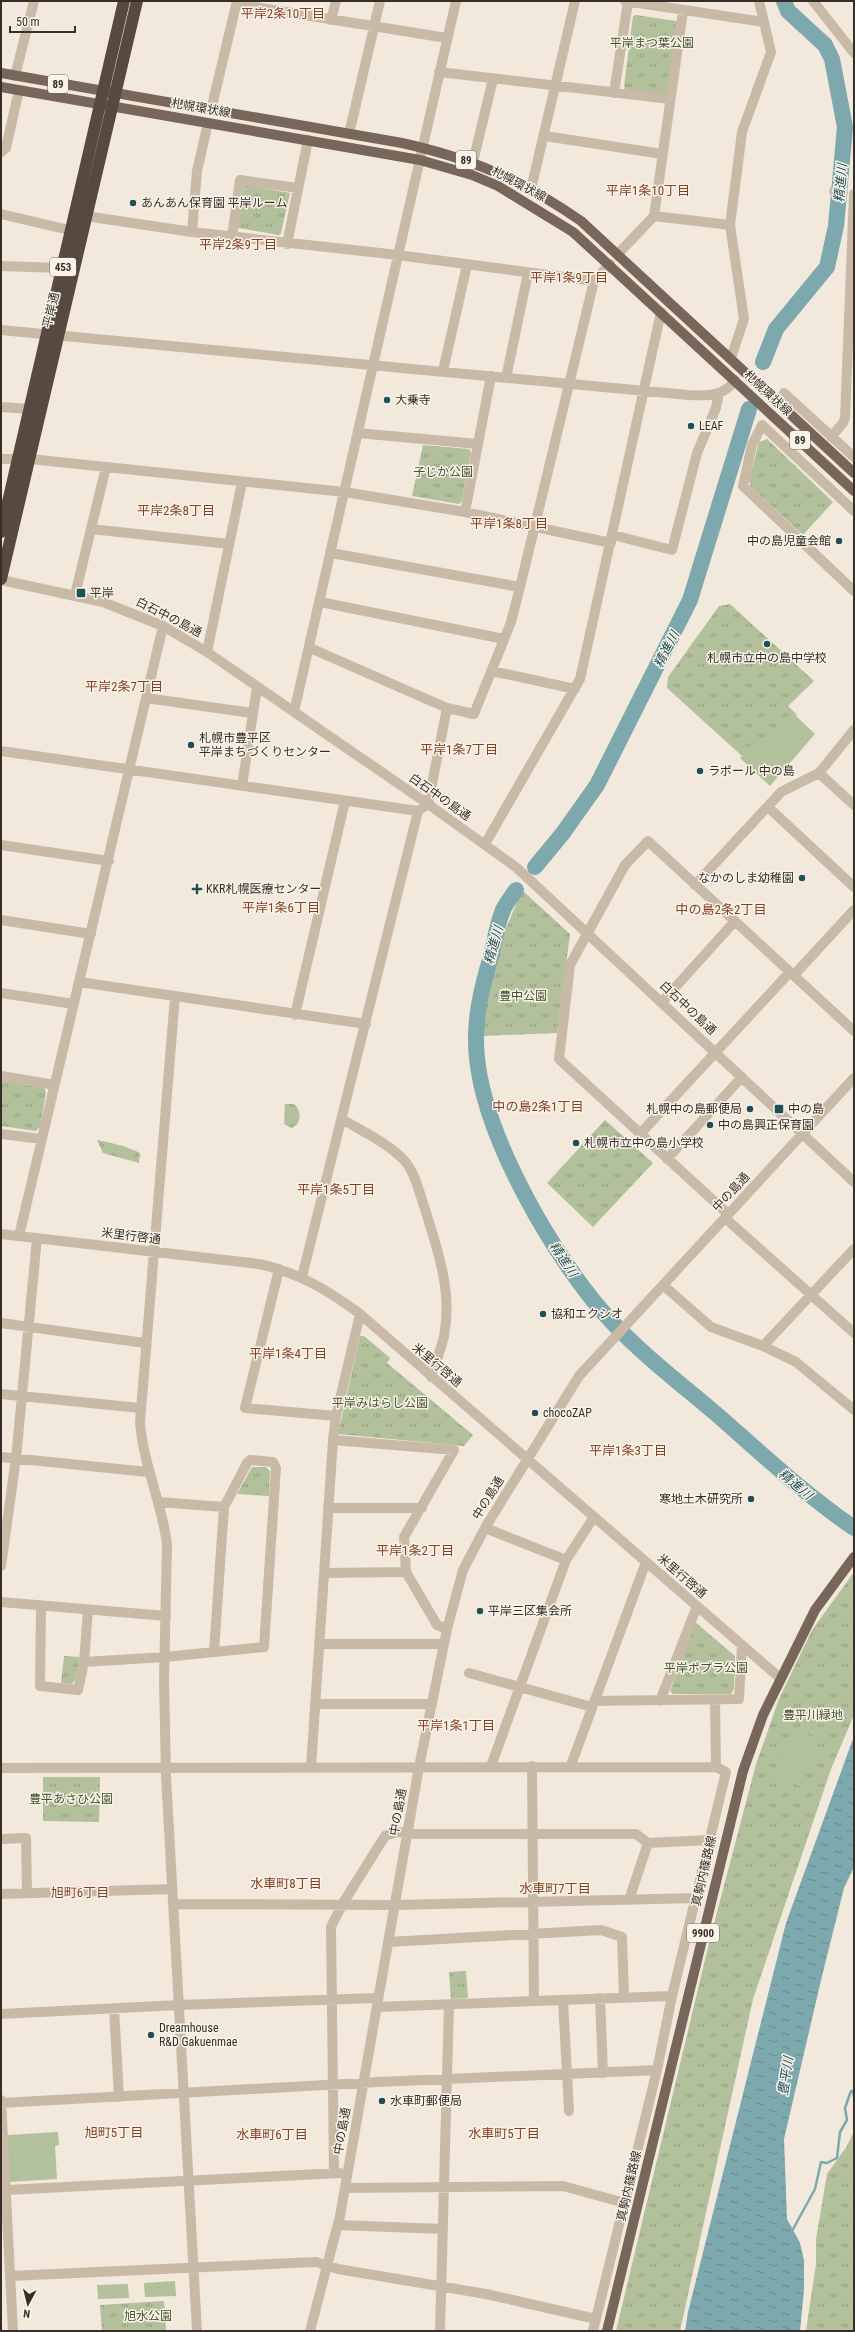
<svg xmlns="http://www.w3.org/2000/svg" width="855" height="2332" font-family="'Roboto Condensed','Noto Sans JP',sans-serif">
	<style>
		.park { fill: url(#park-tufts) }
		.pitch { fill: #b2c09c }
		.water { fill: url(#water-ripples) }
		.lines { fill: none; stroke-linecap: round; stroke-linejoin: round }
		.stream { stroke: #7ca8ae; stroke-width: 2.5 }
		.river { stroke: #7ca8ae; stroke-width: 16 }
		.minor { stroke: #c9baa8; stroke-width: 10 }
		.major { stroke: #78665a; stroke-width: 10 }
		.highway { stroke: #574940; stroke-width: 12 }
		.poi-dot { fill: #1f4f57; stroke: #f9f3e9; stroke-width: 1.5 }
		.labels { text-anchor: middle; stroke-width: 3; stroke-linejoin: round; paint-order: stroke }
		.shield { fill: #f9f3e9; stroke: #716962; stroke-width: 1 }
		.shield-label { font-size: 11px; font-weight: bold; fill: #372e28 }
		.park-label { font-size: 12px; fill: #43542d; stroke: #f9f3e9 }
		.street-label { font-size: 12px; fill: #372e28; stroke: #f9f3e9 }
		.poi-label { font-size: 12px; fill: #372e28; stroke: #f9f3e9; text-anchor: start }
		.neighbourhood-label { font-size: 13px; fill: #844123; stroke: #f9f3e9 }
		.water-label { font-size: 13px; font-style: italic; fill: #1f4f57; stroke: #f9f3e9 }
	</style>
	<defs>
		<pattern id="park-tufts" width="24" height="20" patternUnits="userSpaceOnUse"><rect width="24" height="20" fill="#b2c09c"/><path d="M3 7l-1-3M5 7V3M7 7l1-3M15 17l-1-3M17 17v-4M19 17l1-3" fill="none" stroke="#929c7f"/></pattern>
		<pattern id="water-ripples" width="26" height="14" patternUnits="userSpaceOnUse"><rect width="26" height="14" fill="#7ca8ae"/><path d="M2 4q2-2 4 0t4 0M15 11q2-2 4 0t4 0" fill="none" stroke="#66898e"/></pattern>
	</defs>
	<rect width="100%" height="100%" fill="#f2e9dc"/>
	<!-- park -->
	<path class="park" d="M636 15 676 21 678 24 668 93 665 95 625 90 624 86 633 16Z
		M246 185 290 193 281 233 279 235 238 228 244 187Z
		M767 439 833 502 803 535 751 487 749 480 759 442Z
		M423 445 469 449 471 452 462 501 459 504 412 496Z
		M730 604 814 681 788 706 797 715 762 753 752 745 742 756 667 688 668 677 719 606Z
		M522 890 570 934 557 1033 481 1036 484 991 494 957Z
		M1 1081 44 1087 46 1093 40 1127 36 1131 1 1126Z
		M285 1104H294C302 1111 302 1125 291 1128L284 1124Z
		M605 1120 653 1163 593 1227 547 1183Z
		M97 1140C109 1142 129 1147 140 1153L139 1163 103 1153Z
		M360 1336H364L390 1358 387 1363 473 1435 464 1446 338 1434Z
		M252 1467H266L270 1471 269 1496 237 1494Z
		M854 1572V1715L831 1769 753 1999 680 2331H616L710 1939 756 1764 779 1699 812 1630Z
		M695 1622 735 1656 734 1689 731 1694H673L670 1691Z
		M64 1656 80 1657 75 1680 72 1684 61 1683Z
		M43 1777H100L99 1822 43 1821Z
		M466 1971 468 1998 451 1999 449 1972Z
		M854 2131V2331H806L816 2264V2239L827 2174 847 2146Z
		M164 2301 166 2331H102L100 2305Z"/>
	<!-- pitch -->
	<path class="pitch" d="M796 716 815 734 770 786 740 758 752 744 762 753Z
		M793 1729 819 1739 800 1786 774 1776Z
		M58 2132 59 2145 55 2146 57 2179 10 2182 7 2135Z
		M175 2281 176 2296 145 2297 144 2283Z
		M128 2284 129 2298 98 2299 97 2285Z"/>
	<!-- water -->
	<path class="water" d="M854 1736V1867L844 1888 822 1976 784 2139 787 2219 800 2243 804 2260V2290L800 2331H685L688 2312 786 1923Z"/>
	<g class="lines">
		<!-- stream -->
		<path class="stream" d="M792 2231 815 2189 821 2162 827 2163 837 2158 840 2132 847 2120 845 2108 851 2091H853L854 2097"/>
		<!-- river -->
		<path class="river" d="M763 362 776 329 827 267 836 226 845 127 832 59 825 45 788 11 784 1
			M535 867 563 833 597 785 690 600 749 409
			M516 890C512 896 506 903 503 910 497 924 495 941 491 956 481 990 473 1022 477 1058 485 1139 556 1262 611 1321 645 1357 685 1387 722 1419 765 1457 806 1495 854 1528"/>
		<!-- minor -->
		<path class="minor" d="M625 1 764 22
			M813 1 854 53
			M236 4 447 38
			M331 20 336 1
			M439 72 670 99
			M15 76 34 1
			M614 93 628 2
			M211 110 237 1
			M349 134 380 1
			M545 136 662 154
			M1 152 6 148 19 90
			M473 162 493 79
			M531 189 575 1
			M834 191 843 193
			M1 214 78 232
			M79 215 192 232 398 255 594 281
			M654 216 683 11
			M192 232 197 171 208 123
			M232 237 240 180 298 188
			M287 244 308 140
			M618 254 654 216 730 225
			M1 266 62 268
			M1 330 688 395C706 396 724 397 735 380
			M731 358 744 319 730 225 742 132 771 52 759 1
			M443 371 467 265
			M506 378 528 273
			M784 393 854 457
			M1 407 29 409
			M358 433 478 444
			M831 437 843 423 845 418 854 194
			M1 459H30L344 492 465 512 611 543
			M854 511 762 425 752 445 743 486 854 591
			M465 512 491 376
			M91 529 229 544
			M613 535 672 550 697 453 716 408 719 393
			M331 553 520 587
			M1 580 103 602 163 626 207 652 428 804 517 868 854 1182
			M75 595 106 467
			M320 602 504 639
			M310 648 447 708 474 714 511 622 520 587 594 281 610 264
			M207 652 242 482
			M492 671 575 689
			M146 698 252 713
			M294 712 456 1
			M1 751 418 811
			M819 773 854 805
			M242 786 257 687
			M768 807 854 887
			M485 844 580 679 661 312
			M1 845 109 861
			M695 885 781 792 819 773 854 730
			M1 920 91 934
			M794 975 854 910
			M79 982 366 1024
			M1 993 74 1004
			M175 997 140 1422C143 1464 162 1503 167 1544L164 1680 166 1776 197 2331
			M662 1002 735 921
			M295 1015 345 801
			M1 1076 55 1085
			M342 1119C362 1131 386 1142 403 1159 414 1170 419 1191 424 1206 437 1248 453 1292 444 1336 441 1350 435 1363 431 1377
			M1 1134 42 1139
			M640 1134 790 972
			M667 1159 742 1077
			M728 1214 559 1059 570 965 625 865 648 841 854 1031
			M725 1218 854 1333
			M1 1234 259 1264C299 1273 328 1290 360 1314L780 1678
			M19 1236 163 626
			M279 1269 245 1408 336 1416
			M302 1277 418 811 428 804 447 708
			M663 1285 711 1327 763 1346 796 1362 854 1410
			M1 1323 145 1343
			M763 1346 854 1249
			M1 1394 140 1408
			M333 1440 454 1450 404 1537 406 1572 437 1625 447 1629
			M1 1457 148 1472
			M328 1508H422
			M485 1528 566 1560
			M1 1566 16 1458 37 1238
			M324 1573 406 1572
			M1 1602 166 1616
			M41 1606 40 1686 78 1690 84 1662 88 1610
			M319 1644H444
			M214 1652 224 1507
			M84 1662 165 1657 264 1647 276 1468 273 1462 250 1460 247 1463 224 1507 158 1502
			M469 1673 592 1707
			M715 1700 716 1767
			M594 1701 739 1699 742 1645
			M660 1701 697 1606
			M315 1704H431
			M571 1765 646 1562
			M491 1766 566 1560 594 1517
			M532 1766 534 2001
			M311 1767 333 1440 336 1416 360 1314
			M1 1768 716 1767 726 1772 672 1996 657 2070 593 2331
			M1 1839 26 1838 27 1893
			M1 1894 172 1889
			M629 1900 648 1843
			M173 1904 395 1905 697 1898
			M388 1942 601 1930 622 1937 624 1997
			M600 1998 603 2073
			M563 2000 569 2111
			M377 2007 672 1996
			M114 2008 119 2097
			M1 2014 179 2005 378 1998
			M1 2100 13 2331
			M1 2103 378 2082 657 2070
			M334 2172 331 1927 343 1903 385 1836 396 1832 418 1834H636L648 1843 709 1840
			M345 2188 563 2186 625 2203
			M6 2190 340 2173
			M338 2225 443 2229
			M10 2276 316 2262 338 2269 486 2294 596 2319
			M310 2331 340 2216 419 1767 447 1629 463 1570 485 1528 579 1376 854 1078
			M440 2331 449 2005"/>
		<!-- major -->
		<path class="major" d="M1 73 402 143C473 159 520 179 581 221L854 473
			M1 87 420 160 472 175 498 186 573 232 854 491
			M607 2331 743 1771 763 1715 815 1610 854 1557"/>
		<!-- highway -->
		<path class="highway" d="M1 532 124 1
			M1 579 137 1"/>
	</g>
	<!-- markers -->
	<g class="poi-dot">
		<circle cx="133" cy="203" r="4"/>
		<circle cx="387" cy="400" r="4"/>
		<circle cx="691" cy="426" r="4"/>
		<circle cx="839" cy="541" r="4"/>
		<rect x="76" y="588" width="10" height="10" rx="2"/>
		<circle cx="767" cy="644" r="4"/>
		<circle cx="191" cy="745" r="4"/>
		<circle cx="700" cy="771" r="4"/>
		<circle cx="802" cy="878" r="4"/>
		<path d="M195 883h4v4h4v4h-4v4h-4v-4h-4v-4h4z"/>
		<circle cx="750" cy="1109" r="4"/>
		<rect x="774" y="1104" width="10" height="10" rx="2"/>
		<circle cx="710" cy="1125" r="4"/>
		<circle cx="576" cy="1143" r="4"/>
		<circle cx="543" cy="1314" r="4"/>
		<circle cx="535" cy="1413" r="4"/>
		<circle cx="751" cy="1499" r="4"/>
		<circle cx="480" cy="1611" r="4"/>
		<circle cx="151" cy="2035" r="4"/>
		<circle cx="382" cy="2101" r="4"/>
	</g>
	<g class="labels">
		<!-- shield labels -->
		<g class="shield">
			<rect x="48" y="75" width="20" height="18" rx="3"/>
			<rect x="456" y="151" width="20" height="18" rx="3"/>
			<rect x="50" y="258" width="26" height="18" rx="3"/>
			<rect x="790" y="431" width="20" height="18" rx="3"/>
			<rect x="687" y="1924" width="32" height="18" rx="3"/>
		</g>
		<g class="shield-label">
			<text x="58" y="88">89</text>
			<text x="466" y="164">89</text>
			<text x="63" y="271">453</text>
			<text x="800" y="444">89</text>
			<text x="703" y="1937">9900</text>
		</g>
		<!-- park labels -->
		<g class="park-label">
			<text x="652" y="47">平岸まつ葉公園</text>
			<text x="443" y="476">子じか公園</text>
			<text x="523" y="1000">豊中公園</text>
			<text x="380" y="1407">平岸みはらし公園</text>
			<text x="706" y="1672">平岸ポプラ公園</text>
			<text x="813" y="1719">豊平川緑地</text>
			<text x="71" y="1803">豊平あさひ公園</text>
			<text x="148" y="2320">旭水公園</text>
		</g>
		<!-- street labels -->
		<g class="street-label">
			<text transform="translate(201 108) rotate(10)" y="4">札幌環状線</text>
			<text transform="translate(519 184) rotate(28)" y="4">札幌環状線</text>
			<text transform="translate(51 310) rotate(-77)" y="4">平岸通</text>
			<text transform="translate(768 393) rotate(43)" y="4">札幌環状線</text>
			<text transform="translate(169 617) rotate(27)" y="4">白石中の島通</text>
			<text transform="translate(440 797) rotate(35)" y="4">白石中の島通</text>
			<text transform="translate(688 1008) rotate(43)" y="4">白石中の島通</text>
			<text transform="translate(731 1192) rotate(-47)" y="4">中の島通</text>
			<text transform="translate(131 1236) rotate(7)" y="4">米里行啓通</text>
			<text transform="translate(437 1365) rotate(40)" y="4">米里行啓通</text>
			<text transform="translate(488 1498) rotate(-58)" y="4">中の島通</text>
			<text transform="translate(682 1576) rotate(41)" y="4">米里行啓通</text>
			<text transform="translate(398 1812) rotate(-80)" y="4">中の島通</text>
			<text transform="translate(704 1871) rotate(-77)" y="4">真駒内篠路線</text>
			<text transform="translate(342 2131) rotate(-80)" y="4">中の島通</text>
			<text transform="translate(629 2186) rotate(-77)" y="4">真駒内篠路線</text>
		</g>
		<!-- poi labels -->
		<g class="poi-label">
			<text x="141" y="207">あんあん保育園 平岸ルーム</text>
			<text x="395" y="404">大乗寺</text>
			<text x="699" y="430">LEAF</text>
			<text x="831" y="545" text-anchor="end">中の島児童会館</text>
			<text x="90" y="597">平岸</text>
			<text x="767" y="662" text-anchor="middle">札幌市立中の島中学校</text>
			<text x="199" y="742">札幌市豊平区<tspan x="199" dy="14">平岸まちづくりセンター</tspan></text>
			<text x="708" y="775">ラポール 中の島</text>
			<text x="794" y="882" text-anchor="end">なかのしま幼稚園</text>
			<text x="206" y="893">KKR札幌医療センター</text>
			<text x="742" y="1113" text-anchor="end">札幌中の島郵便局</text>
			<text x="788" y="1113">中の島</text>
			<text x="718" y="1129">中の島興正保育園</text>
			<text x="584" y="1147">札幌市立中の島小学校</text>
			<text x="551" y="1318">協和エクシオ</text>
			<text x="543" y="1417">chocoZAP</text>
			<text x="743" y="1503" text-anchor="end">寒地土木研究所</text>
			<text x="488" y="1615">平岸三区集会所</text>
			<text x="159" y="2032">Dreamhouse<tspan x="159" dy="14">R&amp;D Gakuenmae</tspan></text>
			<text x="390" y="2105">水車町郵便局</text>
		</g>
		<!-- neighbourhood labels -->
		<g class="neighbourhood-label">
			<text x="283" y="18">平岸2条10丁目</text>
			<text x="648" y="195">平岸1条10丁目</text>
			<text x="238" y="249">平岸2条9丁目</text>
			<text x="569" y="282">平岸1条9丁目</text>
			<text x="176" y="515">平岸2条8丁目</text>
			<text x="509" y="528">平岸1条8丁目</text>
			<text x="124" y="691">平岸2条7丁目</text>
			<text x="459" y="754">平岸1条7丁目</text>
			<text x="281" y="912">平岸1条6丁目</text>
			<text x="721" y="914">中の島2条2丁目</text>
			<text x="538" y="1111">中の島2条1丁目</text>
			<text x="336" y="1194">平岸1条5丁目</text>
			<text x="288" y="1358">平岸1条4丁目</text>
			<text x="628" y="1455">平岸1条3丁目</text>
			<text x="415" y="1555">平岸1条2丁目</text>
			<text x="456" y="1730">平岸1条1丁目</text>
			<text x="286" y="1888">水車町8丁目</text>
			<text x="555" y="1893">水車町7丁目</text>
			<text x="80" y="1897">旭町6丁目</text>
			<text x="114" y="2137">旭町5丁目</text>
			<text x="504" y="2138">水車町5丁目</text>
			<text x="272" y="2139">水車町6丁目</text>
		</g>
		<!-- water labels -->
		<g class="water-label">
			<text transform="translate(840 183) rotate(-85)" y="5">精進川</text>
			<text transform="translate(666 649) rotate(-63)" y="5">精進川</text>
			<text transform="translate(493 945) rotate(-74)" y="5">精進川</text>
			<text transform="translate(564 1259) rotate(56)" y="5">精進川</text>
			<text transform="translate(796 1484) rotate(40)" y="5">精進川</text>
			<text transform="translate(785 2076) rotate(-81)" y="5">豊平川</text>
		</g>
	</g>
	<!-- border -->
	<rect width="855" height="2332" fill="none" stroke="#372e28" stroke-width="4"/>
	<!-- north arrow -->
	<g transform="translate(28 2304) rotate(187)" stroke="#f9f3e9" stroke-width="3" paint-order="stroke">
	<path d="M0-3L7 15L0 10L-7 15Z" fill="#372e28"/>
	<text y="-6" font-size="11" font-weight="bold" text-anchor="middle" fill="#372e28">N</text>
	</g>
	<!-- scale -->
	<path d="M10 26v6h65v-6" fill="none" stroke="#372e28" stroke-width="2"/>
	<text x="16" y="26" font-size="12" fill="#372e28" stroke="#f9f3e9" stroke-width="3" paint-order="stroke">50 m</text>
</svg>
